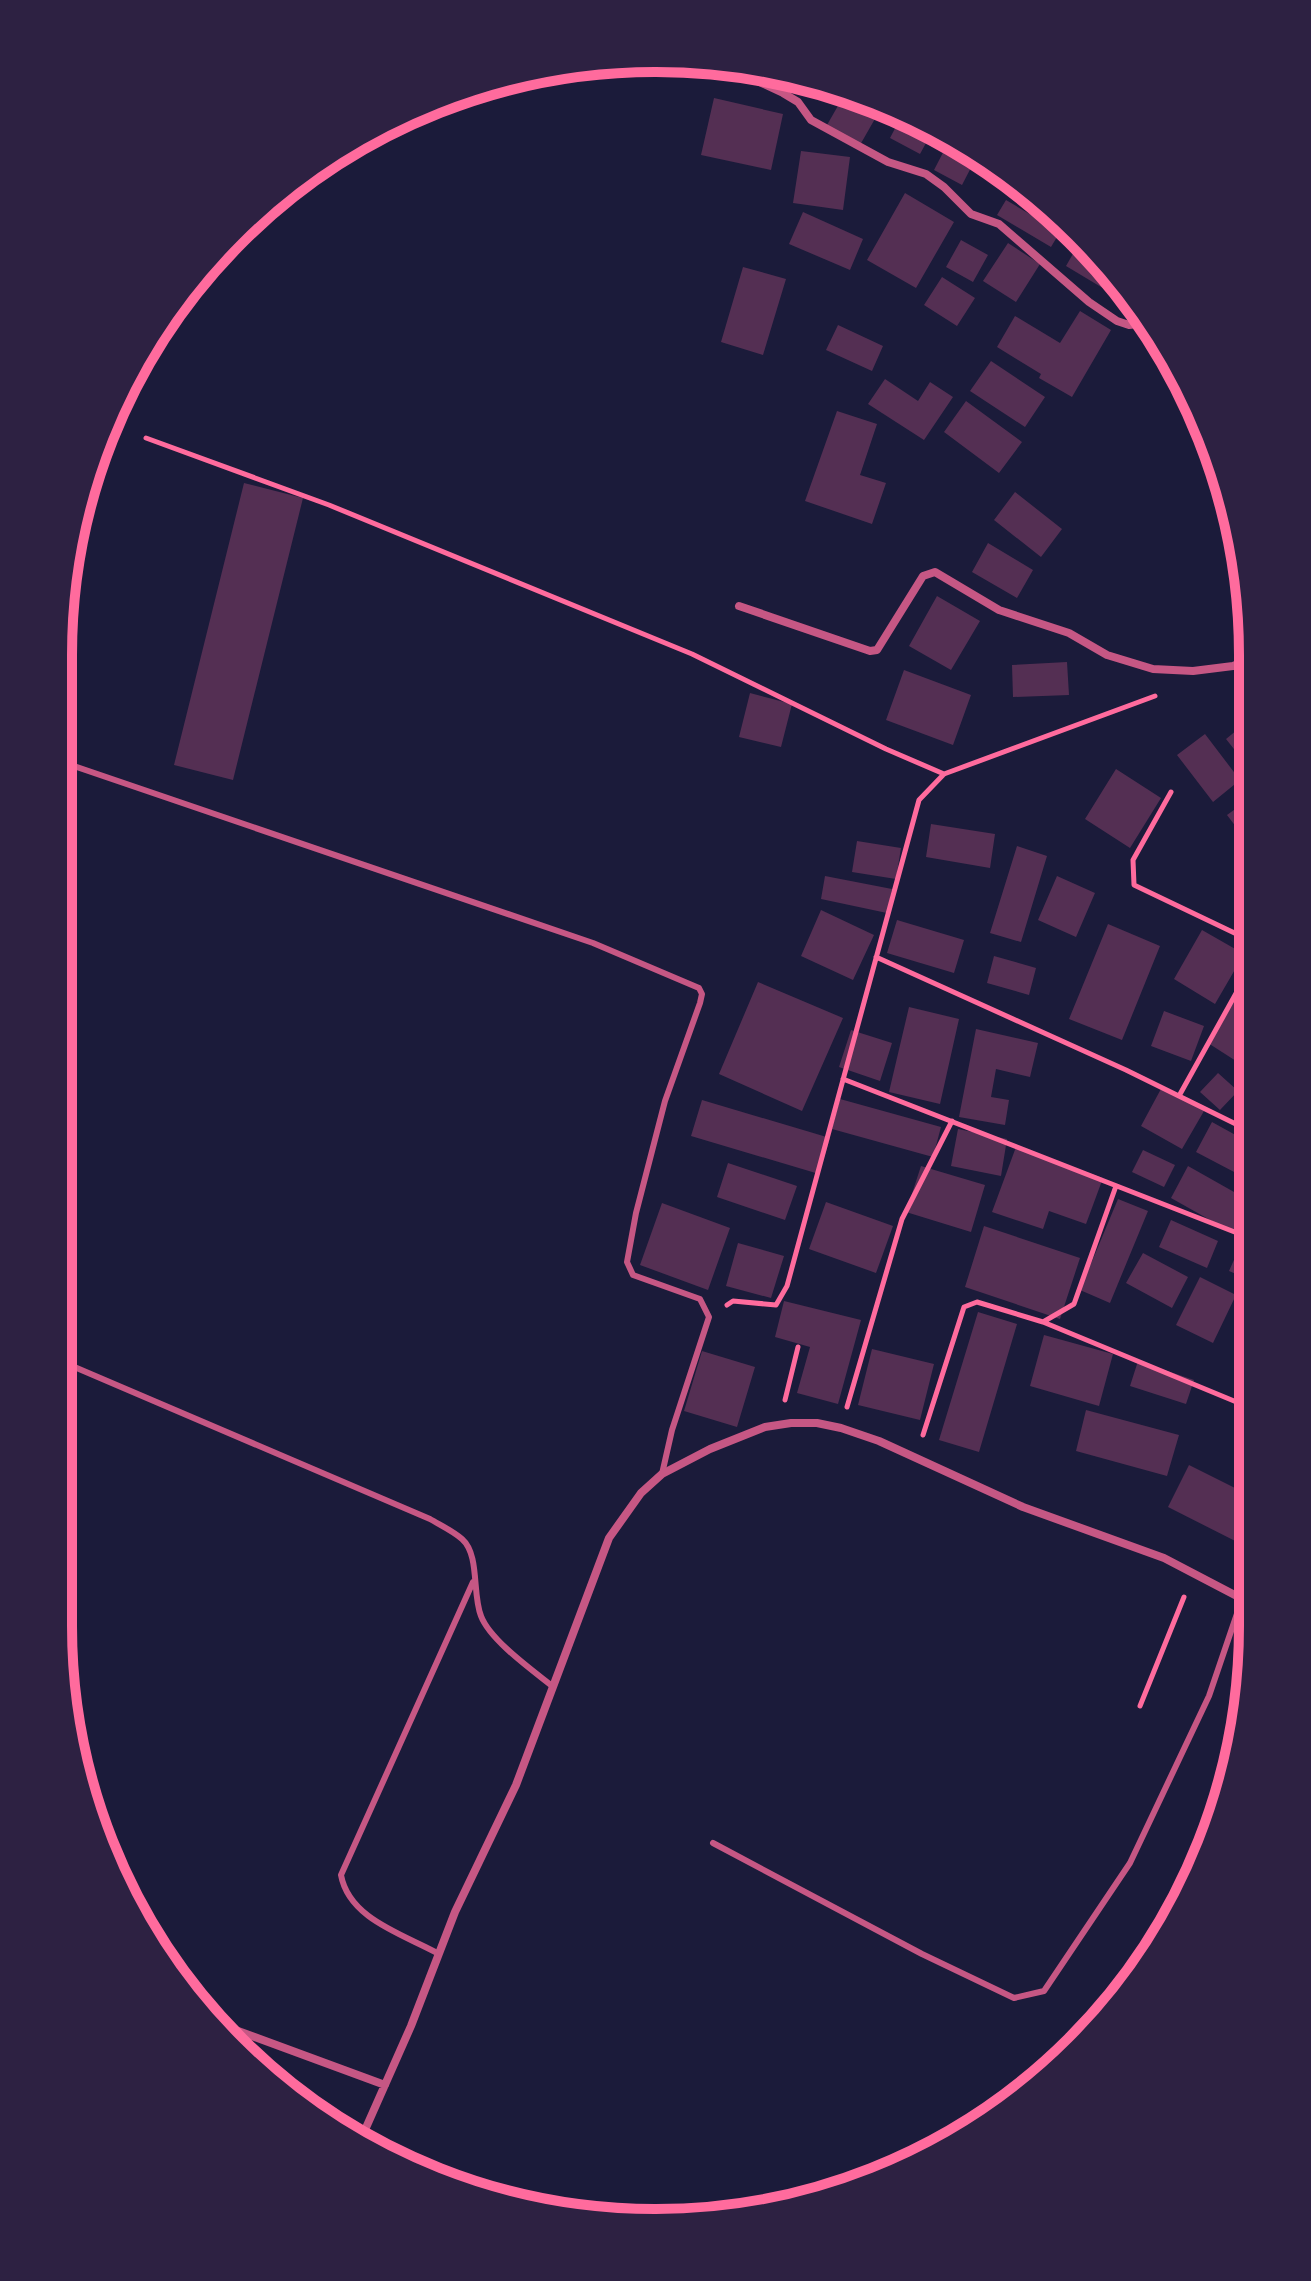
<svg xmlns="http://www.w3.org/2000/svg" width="1311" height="2281" font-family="Poppins,sans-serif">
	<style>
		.building { fill: #542f53 }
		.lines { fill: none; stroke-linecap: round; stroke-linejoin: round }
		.path { stroke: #ff6b9d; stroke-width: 5 }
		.service { stroke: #c65784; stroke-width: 6 }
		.minor { stroke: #c65784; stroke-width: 8 }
		.rim { fill: none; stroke: #ff6b9d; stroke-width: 10 }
	</style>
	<rect width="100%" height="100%" fill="#1b1b3a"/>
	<!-- building -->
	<path class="building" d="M847 90 880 110 860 145 827 125Z
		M714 98 783 114 771 170 701 155Z
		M902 115 932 132 920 154 890 138Z
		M949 141 977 156 962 185 934 170Z
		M801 151 850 157 843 210 793 203Z
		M986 162 1015 185 1012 191 980 172Z
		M905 193 954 222 916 288 867 260Z
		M1006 200 1060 232 1051 247 997 215Z
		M803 212 863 239 850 270 789 244Z
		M1082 238 1138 306 1136 308 1066 266Z
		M961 240 988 255 973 282 946 267Z
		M1008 243 1040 264 1016 302 983 281Z
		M743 267 786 279 763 355 721 342Z
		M942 277 975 298 957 326 924 305Z
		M1080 311 1111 330 1072 397 1039 378 1041 374 997 347 1015 316 1060 343Z
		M838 325 883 346 872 371 826 350Z
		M991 361 1045 397 1025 427 970 391Z
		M885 379 918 401 930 382 953 397 924 440 868 404Z
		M966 401 1022 442 999 473 944 432Z
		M837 411 877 424 860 475 886 483 872 524 805 501Z
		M244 483 303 498 233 780 174 765Z
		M1015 492 1062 529 1041 557 994 520Z
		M988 543 1033 570 1017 598 972 572Z
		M937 596 980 621 951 670 909 646Z
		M1067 662 1069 695 1013 697 1012 665Z
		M904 670 971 695 953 745 886 720Z
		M750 693 792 704 781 747 739 737Z
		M1248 721V729L1249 768 1226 739Z
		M1205 734 1240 780 1213 802 1177 755Z
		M1116 769 1161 798 1130 848 1085 819Z
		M1249 799V844L1227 815Z
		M931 824 995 834 990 868 926 857Z
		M857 841 901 848 896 879 852 872Z
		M1017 846 1047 856 1021 942 990 933Z
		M825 876 892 889 887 913 821 899Z
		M1057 876 1095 893 1076 937 1038 920Z
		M821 910 874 935 853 980 801 956Z
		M897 920 964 940 954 973 887 953Z
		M1108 924 1160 946 1122 1040 1069 1019Z
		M1202 930 1244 954 1215 1004 1174 979Z
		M994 956 1036 968 1029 995 987 983Z
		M1249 979 1250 1070 1208 1043Z
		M758 982 843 1018 802 1111 719 1074Z
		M909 1007 959 1019 940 1104 889 1092Z
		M1164 1011 1204 1026 1191 1061 1151 1046Z
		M976 1029 1038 1043 1030 1077 996 1069 991 1097 1009 1100 1005 1125 959 1117Z
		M851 1030 892 1043 880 1081 839 1067Z
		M1218 1073 1238 1091 1220 1110 1200 1092Z
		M1162 1087 1204 1111 1182 1149 1141 1126Z
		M840 1099 941 1127 933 1157 832 1129Z
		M702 1100 830 1138 819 1174 691 1136Z
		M1212 1122 1250 1143 1236 1173 1196 1152Z
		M958 1129 1007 1139 1001 1176 951 1166Z
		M1016 1147 1103 1178 1086 1224 1049 1211 1043 1229 992 1212Z
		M1143 1150 1175 1165 1164 1187 1132 1172Z
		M728 1163 797 1186 785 1220 717 1197Z
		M921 1166 985 1185 971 1232 906 1212Z
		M1188 1166 1250 1201V1206L1235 1234 1171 1198Z
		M1118 1199 1148 1211 1110 1303 1080 1290Z
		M826 1202 893 1226 876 1273 809 1249Z
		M662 1203 730 1228 708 1290 640 1265Z
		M1171 1220 1218 1241 1207 1268 1159 1247Z
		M984 1226 1080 1258 1060 1319 965 1287Z
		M1242 1242 1250 1245V1280L1229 1271Z
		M738 1243 784 1256 771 1298 726 1286Z
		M1143 1253 1188 1277 1172 1308 1126 1283Z
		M1200 1277 1236 1295 1213 1343 1176 1325Z
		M784 1301 861 1320 838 1404 797 1393 810 1347 775 1337Z
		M978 1312 1017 1324 979 1452 939 1440Z
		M1044 1335 1113 1354 1099 1406 1030 1386Z
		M872 1349 934 1364 920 1420 858 1405Z
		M702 1351 755 1367 737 1427 684 1411Z
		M1138 1361 1194 1380 1186 1404 1130 1386Z
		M1086 1410 1179 1435 1167 1476 1076 1451Z
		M1189 1465 1251 1496V1549L1168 1507Z"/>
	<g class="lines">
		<!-- path -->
		<path class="path" d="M146 438 329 505 692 654 886 749 944 774
			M1171 792 1133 860 1134 885 1245 938 1249 945
			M876 957 1126 1070 1250 1131
			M843 1079 1250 1238
			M1179 1096 1249 970
			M727 1305 733 1301 776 1305 787 1286 919 800 944 774 1155 696
			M1043 1322 1251 1408
			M785 1400 798 1347
			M847 1407 902 1219 952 1121
			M923 1435 964 1307 977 1302 1043 1322 1074 1304 1116 1186
			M1140 1706 1184 1597"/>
		<!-- service -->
		<path class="service" d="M59 761 593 943 699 988 702 994 700 1003 665 1101 636 1213 627 1262 633 1275 700 1299 709 1317 672 1430 662 1474
			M58 1360 430 1519C440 1525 453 1531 462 1539 480 1555 472 1594 481 1616 490 1640 532 1670 552 1686
			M713 1843 922 1954 1014 1998 1044 1991 1130 1863 1209 1696 1242 1599
			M439 1954C403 1934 349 1919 341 1875L473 1582"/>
		<!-- minor -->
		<path class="minor" d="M719 63 783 93 798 102 811 120 888 162 926 174 944 187 971 214 999 224 1089 302 1117 321 1129 325 1137 324 1146 316
			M739 606 870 651 877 650 923 576 935 572 999 610 1069 633 1107 655 1153 669 1193 671 1233 666 1248 660
			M219 2024 385 2085
			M361 2139 411 2026 455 1912 516 1785 609 1538 641 1493 662 1474 710 1449 765 1427 791 1423H817L841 1428 879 1441 1023 1507 1164 1558 1252 1604"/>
	</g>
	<!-- crop -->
	<path d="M0 0H1311V2281H0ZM655 72H656A583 583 0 0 1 1239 655V1626A583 583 0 0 1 656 2209H655A583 583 0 0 1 72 1626V655A583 583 0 0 1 655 72Z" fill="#2d2142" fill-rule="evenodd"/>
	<path class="rim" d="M655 72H656A583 583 0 0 1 1239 655V1626A583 583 0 0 1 656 2209H655A583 583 0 0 1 72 1626V655A583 583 0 0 1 655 72Z"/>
</svg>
